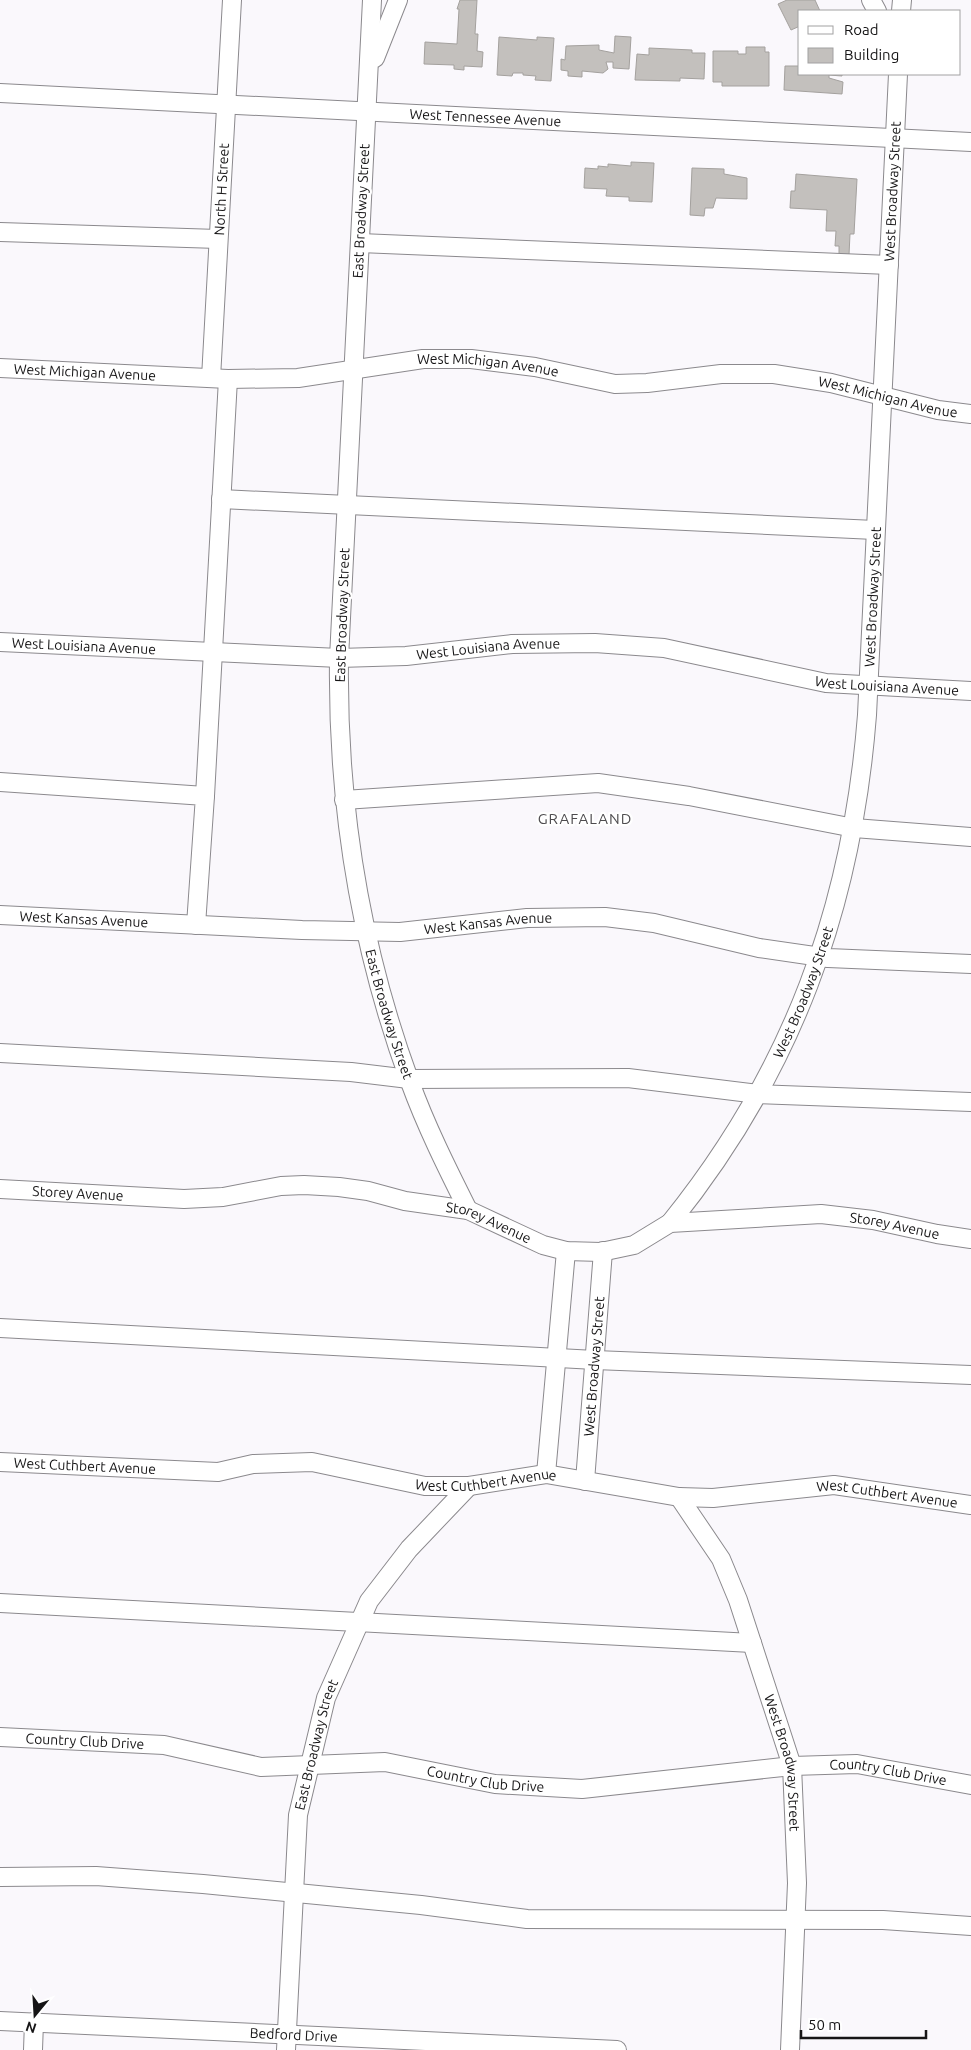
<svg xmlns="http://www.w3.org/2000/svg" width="971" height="2050" font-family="Ubuntu,sans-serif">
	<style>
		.building { fill: #c3c0bd; stroke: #a4a19e }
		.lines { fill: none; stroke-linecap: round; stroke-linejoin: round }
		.minor-casing { stroke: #8b898d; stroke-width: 20 }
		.minor { stroke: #fff; stroke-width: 18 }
		.labels { text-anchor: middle; stroke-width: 4.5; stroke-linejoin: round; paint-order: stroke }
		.street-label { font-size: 14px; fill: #161516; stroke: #fff }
		.neighbourhood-label { font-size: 15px; letter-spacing: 1px; fill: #4e4c4f; stroke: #fff }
	</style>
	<rect width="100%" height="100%" fill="#faf8fc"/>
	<!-- building -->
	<path class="building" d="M460 0H477L475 34H478L477 51 483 52 482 67 464 66V70L454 69V65L424 64 425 42 457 44 459 9H457Z
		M787 0H815L820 11H800V26L791 30 778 4Z
		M615 36 631 37 629 69 613 68V62H606L608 69 603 73 582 71V77L568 76V71L561 70V59L565 60 566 46 599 45V50L614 53Z
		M499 37 537 40V37L554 38 551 81 535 80 536 76 523 75V73H513L512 76 497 75Z
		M746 47H765V52H769V86H722V82H713V51H738V54H746Z
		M649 48 692 50V53H705L704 79 680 78V81L635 80 637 54 649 55Z
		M785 66H800V74H842V76L829 75V78L843 82 842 94 784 90Z
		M631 162 654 163 652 202 629 201V197L606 196 607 189 584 188 585 168 598 169V166L608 167V164L631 166Z
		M692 168 724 169V174L747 178V199L716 198 713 208H705L704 216 690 215Z
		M796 174 857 179 854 234H850L849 255 839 254V246H835L836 231H826L827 210 790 208 791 191H795Z"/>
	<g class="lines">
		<!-- minor casing -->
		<g class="minor-casing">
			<g id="minor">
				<path id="s1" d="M372 0 339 658C337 803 360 946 410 1082 426 1126 447 1168 468 1210"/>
				<path d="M871 0 877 11"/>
				<path d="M901 11 902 0"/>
				<path d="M375 58 398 0"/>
				<path id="s2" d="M0 93 971 142"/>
				<path d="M0 232 218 239"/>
				<path d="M360 243 889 265"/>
				<path id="s3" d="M0 368 228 379 298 378 423 359H471L535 367 615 384 647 383 721 374H774L831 383 938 410 971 414"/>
				<path id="s4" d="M211 378 232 0"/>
				<path d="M221 499 875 530"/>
				<path id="s5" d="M0 642 339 658 406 656 512 644 595 643 664 648 826 683 971 691"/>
				<path d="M0 782 205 796 196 925"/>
				<path d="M205 796 228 379"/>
				<path d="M344 800 598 783 689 796 854 828 971 837"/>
				<path id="s6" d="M0 915 302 930 400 932 527 918 605 917 654 923 759 948 828 958 971 964"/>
				<path d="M0 1053 351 1072 409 1079 628 1078 758 1094 971 1102"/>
				<path id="s7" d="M0 1189 184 1199 223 1197 281 1186 304 1185 339 1187 368 1191 405 1201 468 1210 543 1245 566 1251 601 1252 634 1245 670 1223 821 1214 873 1220 937 1234 971 1239"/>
				<path id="s8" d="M670 1223C792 1072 852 908 867 715L898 74"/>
				<path d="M0 1328 595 1360 971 1375"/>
				<path id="s9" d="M0 1462 218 1472 253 1464 312 1462 425 1486H469L546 1474 679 1497 713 1498 834 1485 971 1505"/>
				<path d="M546 1474 566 1251"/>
				<path id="s10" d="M585 1481 603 1251"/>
				<path id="s11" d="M679 1497 721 1559 738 1600 792 1766 797 1883 790 2050"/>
				<path d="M0 1603 752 1643"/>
				<path id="s12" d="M0 1737 164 1745 261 1767 385 1762 495 1784 582 1789 792 1766 857 1764 971 1785"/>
				<path d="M0 1877 96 1876 203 1884 421 1905 527 1919 883 1920 971 1926"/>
				<path id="s13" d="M0 2021 617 2050"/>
				<path d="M33 2050 34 2022"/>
				<path id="s14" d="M286 2050 298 1815 326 1698 369 1601 409 1549 469 1486"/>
			</g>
		</g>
		<!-- minor -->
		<use href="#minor" class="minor"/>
	</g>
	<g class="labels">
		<!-- street labels -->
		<g class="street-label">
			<text dy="5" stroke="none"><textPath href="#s2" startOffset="486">West Tennessee Avenue</textPath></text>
			<text dy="5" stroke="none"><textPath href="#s4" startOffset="189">North H Street</textPath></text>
			<text dy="5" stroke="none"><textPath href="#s8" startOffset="1078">West Broadway Street</textPath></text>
			<text transform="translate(361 211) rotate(-87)" y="5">East Broadway Street</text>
			<text dy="5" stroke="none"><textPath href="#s3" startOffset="490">West Michigan Avenue</textPath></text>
			<text dy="5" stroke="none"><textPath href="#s3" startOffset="85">West Michigan Avenue</textPath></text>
			<text dy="5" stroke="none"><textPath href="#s3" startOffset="895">West Michigan Avenue</textPath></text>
			<text dy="5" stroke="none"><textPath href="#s8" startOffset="672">West Broadway Street</textPath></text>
			<text transform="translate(342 615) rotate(-88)" y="5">East Broadway Street</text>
			<text dy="5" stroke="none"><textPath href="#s5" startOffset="84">West Louisiana Avenue</textPath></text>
			<text dy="5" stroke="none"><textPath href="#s5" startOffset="489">West Louisiana Avenue</textPath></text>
			<text dy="5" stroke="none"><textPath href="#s5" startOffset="892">West Louisiana Avenue</textPath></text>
			<text dy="5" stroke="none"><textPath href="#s6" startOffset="84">West Kansas Avenue</textPath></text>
			<text dy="5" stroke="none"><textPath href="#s6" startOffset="489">West Kansas Avenue</textPath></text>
			<text dy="5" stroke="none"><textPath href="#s8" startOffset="268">West Broadway Street</textPath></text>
			<text dy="5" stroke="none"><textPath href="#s1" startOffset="1020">East Broadway Street</textPath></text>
			<text dy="5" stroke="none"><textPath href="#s7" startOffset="78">Storey Avenue</textPath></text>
			<text dy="5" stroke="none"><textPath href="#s7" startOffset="495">Storey Avenue</textPath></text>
			<text dy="5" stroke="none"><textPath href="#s7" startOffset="915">Storey Avenue</textPath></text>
			<text dy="5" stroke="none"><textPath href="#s10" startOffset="115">West Broadway Street</textPath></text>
			<text dy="5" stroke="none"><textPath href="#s9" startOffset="85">West Cuthbert Avenue</textPath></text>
			<text dy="5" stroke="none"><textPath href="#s9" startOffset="490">West Cuthbert Avenue</textPath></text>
			<text dy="5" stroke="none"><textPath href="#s9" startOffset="895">West Cuthbert Avenue</textPath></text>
			<text dy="5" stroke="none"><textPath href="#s12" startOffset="85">Country Club Drive</textPath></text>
			<text dy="5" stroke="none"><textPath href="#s14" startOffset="308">East Broadway Street</textPath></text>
			<text dy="5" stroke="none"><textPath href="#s11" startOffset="289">West Broadway Street</textPath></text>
			<text dy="5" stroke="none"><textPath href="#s12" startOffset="895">Country Club Drive</textPath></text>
			<text dy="5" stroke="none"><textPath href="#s12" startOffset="490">Country Club Drive</textPath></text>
			<text dy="5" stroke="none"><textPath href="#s13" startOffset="294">Bedford Drive</textPath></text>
		</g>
		<!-- neighbourhood labels -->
		<g class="neighbourhood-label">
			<text x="585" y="824">GRAFALAND</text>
		</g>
	</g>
	<!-- legend -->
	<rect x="798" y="10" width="162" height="65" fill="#ffffff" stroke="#a2a1a2"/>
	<rect x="808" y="26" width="25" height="8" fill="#ffffff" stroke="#a2a1a2"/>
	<text x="844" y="35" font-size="15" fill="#161516">Road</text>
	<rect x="808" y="48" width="25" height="15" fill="#c3c0bd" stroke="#a2a1a2"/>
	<text x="844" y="60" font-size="15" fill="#161516">Building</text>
	<!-- north arrow -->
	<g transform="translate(35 2015) rotate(198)" stroke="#ffffff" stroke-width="4" paint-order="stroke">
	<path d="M0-4L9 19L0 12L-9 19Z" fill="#161516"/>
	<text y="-8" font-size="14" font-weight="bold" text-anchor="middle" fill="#161516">N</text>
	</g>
	<!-- scale -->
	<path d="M801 2030v8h125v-8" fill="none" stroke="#161516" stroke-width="2.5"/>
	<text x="808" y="2030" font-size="15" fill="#161516" stroke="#ffffff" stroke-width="4" paint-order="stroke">50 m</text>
</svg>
